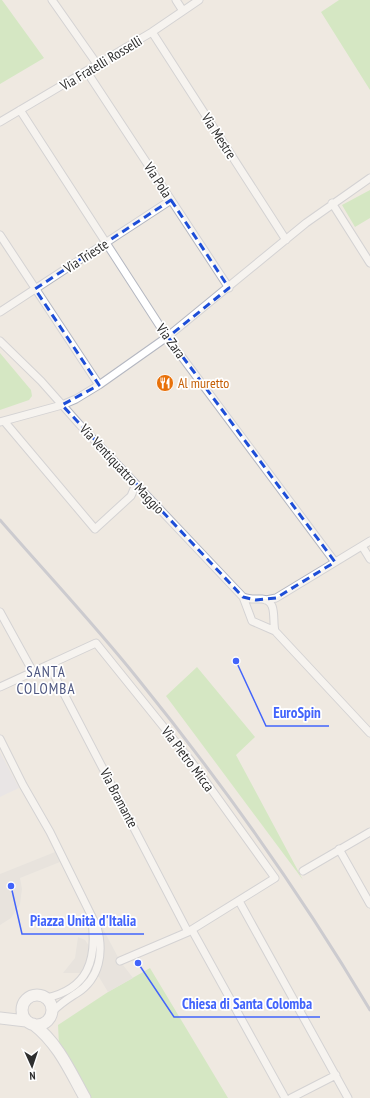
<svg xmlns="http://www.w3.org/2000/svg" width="370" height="1098" font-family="'PT Sans Narrow',sans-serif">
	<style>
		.industrial { fill: #e3e1e8 }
		.green { fill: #b6e59e }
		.plaza { fill: #dfdcd8 }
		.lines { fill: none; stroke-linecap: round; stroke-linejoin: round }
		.street-casing { stroke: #b4b7c1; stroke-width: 9 }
		.secondary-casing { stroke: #b4b7c1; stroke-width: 13 }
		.street { stroke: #fff; stroke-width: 7 }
		.secondary { stroke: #fff; stroke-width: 11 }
		.rail { stroke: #a3a6b8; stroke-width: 3 }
		.marked { fill: none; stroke: #1d4ed8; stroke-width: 3; stroke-dasharray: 8 5; stroke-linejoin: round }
		.labels { text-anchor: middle; stroke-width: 3.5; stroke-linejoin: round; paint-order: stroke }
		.street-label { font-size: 14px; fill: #2e2e2e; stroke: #fff }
		.food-label { font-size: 14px; fill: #c56008; stroke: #fff; text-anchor: start }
		.neighbourhood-label { font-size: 15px; letter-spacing: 1px; fill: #4d5680; stroke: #fff }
		.leader { fill: none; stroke: #4264fb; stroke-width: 1.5 }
		.callout-dot { fill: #4264fb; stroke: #fff; stroke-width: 1.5 }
		.callout-label { font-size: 15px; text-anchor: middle; font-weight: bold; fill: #4264fb; stroke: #fff; stroke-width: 3.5; stroke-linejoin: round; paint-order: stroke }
	</style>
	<rect width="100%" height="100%" fill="#efe9e1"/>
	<!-- industrial -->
	<path class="industrial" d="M0 752 19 788 0 797Z"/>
	<!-- green -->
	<path class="green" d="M0 0H2L44 58 0 84Z
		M339 0H370V90L321 12Z
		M370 190V218L355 227 342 205Z
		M0 353 31 390 32 396 29 400 0 410Z
		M197 667 255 737 236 755 303 880 166 696Z
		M150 968 228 1098H90L59 1045 58 1025 108 992Z"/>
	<!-- plaza -->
	<path class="plaza" d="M55 852 60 862 20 878 22 889 20 904 11 918 0 925V874Z
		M101 925 120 961 133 978 108 992 99 977 82 973H63L75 958 78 937 85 940 89 946 101 950 97 927Z"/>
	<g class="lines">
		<!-- street casing -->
		<g class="street-casing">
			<path id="street" d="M52 0 97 64
				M176 0 183 11
				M152 32 286 240
				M87 72 229 288
				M20 110 167 337 335 562
				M0 122 152 32 199 0
				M332 203 370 263
				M0 235 99 385
				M0 312 171 200
				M0 341 41 381 80 425 243 597 252 621 275 631 370 733
				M4 421 95 529 131 496 136 484
				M0 422 62 405 76 399 99 385 167 337 306 223 370 178
				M362 546 370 559
				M243 597C250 600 255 599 262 599 278 600 272 621 275 631
				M266 600 276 598 370 541
				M0 612 33 672
				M49 665 188 932
				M0 687 96 643 191 761 275 878 188 932 120 961
				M0 739 23 785 50 832 97 927C104 952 100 978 77 993 66 1000 62 1002 52 1012
				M339 849 370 904
				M303 871 370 832
				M239 901 348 1098
				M192 930 285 1098
				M46 998C88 989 97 960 92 921
				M291 1098 336 1075"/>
		</g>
		<!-- secondary casing -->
		<g class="secondary-casing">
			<path id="secondary" d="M22 1010a15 15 0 1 1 30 0a15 15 0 1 1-30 0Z
				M0 1018 26 1021
				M33 1024C58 1043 70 1071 85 1098"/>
		</g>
		<!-- street -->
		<use href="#street" class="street"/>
		<!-- secondary -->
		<use href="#secondary" class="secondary"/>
		<!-- rail -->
		<path class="rail" d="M0 520C46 573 94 624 138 679 223 784 301 894 370 1010"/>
	</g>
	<!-- marked area -->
	<path d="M0 0H370V1098H0ZM171 200 229 288 168 337 335 562 276 598 256 600 243 597 62 405 99 385 35 289Z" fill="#efe9e1" fill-opacity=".55" fill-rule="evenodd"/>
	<path class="marked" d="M171 200 229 288 168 337 335 562 276 598 256 600 243 597 62 405 99 385 35 289Z"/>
	<!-- icons -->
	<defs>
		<g id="restaurant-disc" transform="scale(0.9)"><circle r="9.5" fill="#e8710a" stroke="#fff"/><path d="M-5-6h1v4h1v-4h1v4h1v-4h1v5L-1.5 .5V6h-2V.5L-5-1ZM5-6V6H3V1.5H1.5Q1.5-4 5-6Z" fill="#fff"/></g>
	</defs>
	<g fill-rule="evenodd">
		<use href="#restaurant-disc" x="165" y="383"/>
	</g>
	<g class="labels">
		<!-- street labels -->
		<g class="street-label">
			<text transform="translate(101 63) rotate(-31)" y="5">Via Fratelli Rosselli</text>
			<text transform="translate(219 136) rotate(57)" y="5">Via Mestre</text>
			<text transform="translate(158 180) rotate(57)" y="5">Via Pola</text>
			<text transform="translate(86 256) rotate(-33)" y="5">Via Trieste</text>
			<text transform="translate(171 341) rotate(54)" y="5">Via Zara</text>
			<text transform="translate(122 469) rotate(47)" y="5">Via Ventiquattro Maggio</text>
			<text transform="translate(188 759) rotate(53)" y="5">Via Pietro Micca</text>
			<text transform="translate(119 798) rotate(62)" y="5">Via Bramante</text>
		</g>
		<!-- food labels -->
		<g class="food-label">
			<text x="178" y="388">Al muretto</text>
		</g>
		<!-- neighbourhood labels -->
		<g class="neighbourhood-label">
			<text x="46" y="677">SANTA<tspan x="46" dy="17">COLOMBA</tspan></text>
		</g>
	</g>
	<!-- callouts -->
	<path class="leader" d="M236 661L266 726H329M11 886L22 934H144M138 963L174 1017H320"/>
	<g class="callout-dot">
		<circle cx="236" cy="661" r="4"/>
		<circle cx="11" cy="886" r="4"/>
		<circle cx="138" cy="963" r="4"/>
	</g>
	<g class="callout-label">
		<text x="297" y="718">EuroSpin</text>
		<text x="83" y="926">Piazza Unità d'Italia</text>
		<text x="247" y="1009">Chiesa di Santa Colomba</text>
	</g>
	<!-- north arrow -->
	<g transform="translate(32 1066) rotate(177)" stroke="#ffffff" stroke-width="3" paint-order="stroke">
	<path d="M0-3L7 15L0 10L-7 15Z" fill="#2e2e2e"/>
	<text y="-6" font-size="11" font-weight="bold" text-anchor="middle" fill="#2e2e2e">N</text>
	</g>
</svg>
